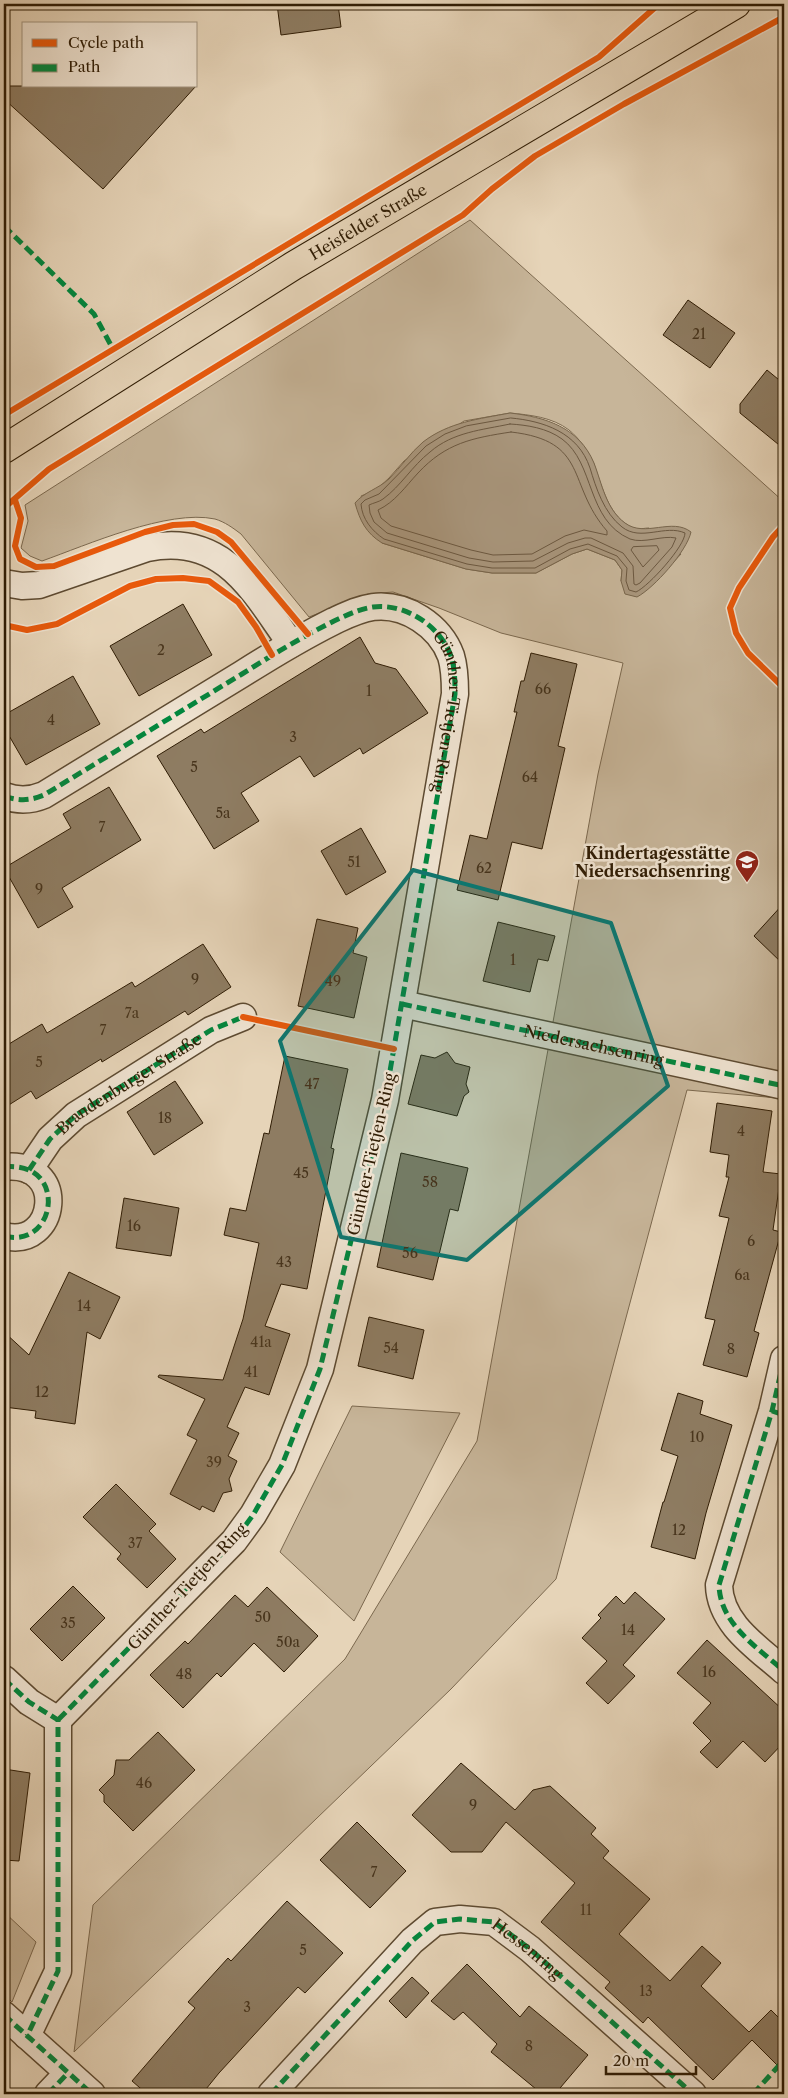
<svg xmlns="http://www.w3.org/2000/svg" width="788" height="2098" font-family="'Libre Caslon Text',serif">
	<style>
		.green { fill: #c7b599; stroke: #7b684e; fill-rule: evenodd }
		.water { fill: #a8957b; stroke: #78654b }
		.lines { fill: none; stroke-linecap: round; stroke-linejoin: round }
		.shore { stroke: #6c5840; stroke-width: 1 }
		.building { fill: #8e7c62; stroke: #2f1c04 }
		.minor-casing { stroke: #5d4a31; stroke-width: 29 }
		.primary-casing { stroke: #2f1c04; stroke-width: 30 }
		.minor { stroke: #efe3d1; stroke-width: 26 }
		.primary { stroke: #e6d4b8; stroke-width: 28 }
		.quiet { stroke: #00873e; stroke-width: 5; stroke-dasharray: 10 5; stroke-linecap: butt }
		.cycleway-casing { stroke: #efe3d1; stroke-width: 9 }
		.cycleway { stroke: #e8590c; stroke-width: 6 }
		.marked { fill: #0f766e; fill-opacity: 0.2; stroke: #0f766e; stroke-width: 4; stroke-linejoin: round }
		.labels { text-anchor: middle; stroke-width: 5; stroke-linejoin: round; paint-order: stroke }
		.number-label { font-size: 14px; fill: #47341c }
		.street-label { font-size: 16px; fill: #2f1c04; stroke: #efe3d1 }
		.poi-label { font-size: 16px; font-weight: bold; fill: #2f1c04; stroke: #efe3d1; text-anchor: end }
	</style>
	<rect width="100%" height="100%" fill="#e6d4b8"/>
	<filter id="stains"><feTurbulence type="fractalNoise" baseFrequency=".004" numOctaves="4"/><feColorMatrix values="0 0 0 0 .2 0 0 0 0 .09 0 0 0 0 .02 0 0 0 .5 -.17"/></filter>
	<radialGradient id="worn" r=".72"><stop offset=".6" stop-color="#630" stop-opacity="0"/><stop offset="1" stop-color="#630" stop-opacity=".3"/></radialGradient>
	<!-- green -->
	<path class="green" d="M470 220 784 502V1091L778 1098 687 1090 556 1579 451 1689 74 2052 93 1905 345 1659 477 1441 598 774 623 663 501 633 439 608 393 592 368 594 309 617 241 534C233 528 225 522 215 519 168 509 87 545 42 561L30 556 21 548 28 521 25 505ZM510 413C530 415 552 417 569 430 579 438 589 452 594 464 602 486 609 519 634 528 638 530 644 528 649 528L681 554 669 567 621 581 622 570 615 560 587 549 572 554 536 573H492L466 569 382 543 361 496 376 490 389 478 404 461 464 421Z
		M352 1406 460 1413 354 1621 280 1552Z
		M4 1912 36 1942 12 2002 4 1994Z"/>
	<!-- water -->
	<path class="water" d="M510 413C545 417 579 427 594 463 602 484 606 509 625 523 645 538 672 517 691 532 687 551 654 588 637 597L625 594 621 581 622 570 615 560 587 549 572 554 536 573H492L466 569 382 543C366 533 360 521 355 503 364 492 378 489 389 479 401 467 410 453 423 442 449 422 479 419 510 413Z"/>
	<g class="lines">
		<!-- shore -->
		<path class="shore" d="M511 418C543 421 578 432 590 468 596 488 604 513 622 527 641 542 665 524 685 533 685 546 649 586 636 592L629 590 626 581 627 568 617 556 588 544 570 549 535 568H492L467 564 384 539C372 531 362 519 361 504L365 500 379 494 426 446 445 434 466 426Z
			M510 424C527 425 547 428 562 439 595 463 586 520 630 539 644 544 662 535 676 538L672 547 640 583 636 585 634 584 633 566 623 553 591 538H585L568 543 533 561 493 562 469 558 387 533 374 522 370 513 369 505C373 503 379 502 383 499 401 486 412 466 430 452 453 432 482 430 510 424Z
			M511 432C590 441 566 484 607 531V535L584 530 565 536 532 554 493 555 471 550 391 526 381 518 378 510C395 502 405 487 418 473 446 443 472 438 511 432Z
			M657 546 659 550 643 567 631 550 633 547Z"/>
	</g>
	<!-- building -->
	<path class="building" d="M277 4H338L341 27 281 35Z
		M4 86H196L103 189 4 99Z
		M688 300 735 333 710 368 663 335Z
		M767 370 784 384V449L740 413V404Z
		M183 604 212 655 139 696 110 646Z
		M360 637 375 663 396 669 428 713 363 754 360 748 314 777 300 756 241 793 259 821 214 849 157 756 201 729 204 733Z
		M531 653 577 664 558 746 565 748 542 849 512 842 498 900 457 890 470 835 487 839 517 712H514L521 681H524Z
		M73 676 100 724 26 765 4 727V715Z
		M109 787 141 840 62 888 73 907 38 928 4 868 71 828 63 814Z
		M361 828 386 872 346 895 321 851Z
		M784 903V965L754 936Z
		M317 919 358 928 353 953 367 957 354 1018 298 1006Z
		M498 922 555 936 548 961 538 959 530 992 483 981Z
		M203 944 231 987 188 1015 185 1011 102 1062 101 1059 36 1099 31 1091 4 1108V1047L42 1024 47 1033 132 982 135 987Z
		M447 1052 455 1063 470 1067 466 1084 469 1092 464 1096 457 1116 408 1104 421 1055 435 1058Z
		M285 1056 348 1069 331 1148 334 1149 307 1289 281 1284 265 1326 290 1334 269 1395 245 1387 227 1427 239 1433 228 1456 237 1461 229 1479 232 1491 223 1493 214 1512 202 1506 200 1510 170 1494 197 1440 187 1435 205 1399 158 1377 159 1375 223 1380 243 1319 259 1243 224 1235 230 1208 246 1211 264 1133 269 1134Z
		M175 1081 203 1123 154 1155 127 1112Z
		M717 1103 772 1111 763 1172 781 1174 773 1230 781 1232 754 1331 759 1333 747 1377 703 1365 715 1320 705 1318 729 1218 719 1216 729 1177H726L729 1155 710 1152Z
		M401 1153 468 1168 458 1211 450 1209 433 1280 377 1267Z
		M124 1198 179 1208 171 1256 116 1248Z
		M69 1272 120 1297 100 1339 87 1332 75 1424 35 1418 36 1411 4 1407V1332L29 1355Z
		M369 1317 424 1330 413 1379 358 1366Z
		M678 1393 703 1401 700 1414 732 1425 706 1513 695 1559 651 1547 663 1502H664L678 1456 661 1450Z
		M116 1484 156 1524 149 1531 176 1559 147 1588 117 1559 121 1554 83 1517Z
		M73 1586 105 1618 62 1661 30 1629Z
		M267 1587 318 1636 284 1672 254 1643 221 1677 217 1673 183 1708 150 1675 185 1641 188 1644 235 1595 248 1607Z
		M635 1592 665 1619 623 1665 635 1676 608 1704 586 1683 607 1661 582 1638 601 1618 598 1615 616 1596 624 1604Z
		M707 1640 784 1711V1742L765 1762 743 1741 717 1768 700 1752 711 1741 693 1723 711 1703 677 1673Z
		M158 1732 195 1770 133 1831 104 1802V1795L99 1790 114 1775 116 1760H129Z
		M461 1763 515 1810 533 1790 550 1786 596 1828 591 1834 609 1851 603 1858 650 1899 619 1934 670 1981 702 1946 721 1963 701 1986 749 2032 771 2010 784 2023V2072L752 2040 713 2080 648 2017 643 2023 605 1988 610 1982 541 1922 575 1883 506 1822 482 1852H451L412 1815Z
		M4 1769 30 1773 19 1861 4 1860Z
		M357 1822 406 1871 370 1908 320 1860Z
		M287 1901 343 1953 305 1993 298 1987 219 2073 202 2094H147L132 2081 195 2008 188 2002 228 1958 231 1961Z
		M467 1964 520 2017 529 2006 588 2055 555 2094H542L491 2052 497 2044 463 2012 454 2020 431 2001Z
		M412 1977 429 1993 406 2018 389 2001Z"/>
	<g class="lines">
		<!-- minor casing -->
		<g class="minor-casing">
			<g id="minor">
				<path d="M4 583 22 586 39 585 147 548C223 532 253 590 291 644"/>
				<path d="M4 796C18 801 30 801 44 795 110 755 176 714 242 674 272 655 302 637 334 621 347 615 359 609 373 607 406 603 440 626 451 656 455 669 455 682 455 694L385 1100 320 1369 282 1465 253 1515 234 1541 58 1720"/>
				<path d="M402 1004 784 1086"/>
				<path d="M4 1167C69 1160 57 1250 4 1236"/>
				<path id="s1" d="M29 1170 50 1139 76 1115 211 1030 243 1017"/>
				<path d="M784 1359 772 1411 719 1585C720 1624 757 1647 784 1671"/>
				<path d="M4 1679 29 1702 58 1720V1971L27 2036"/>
				<path d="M4 2015 92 2094"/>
				<path d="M48 2094 68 2073"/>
				<path id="s2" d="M271 2094 412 1941 435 1922 460 1919 494 1922 530 1949 693 2094"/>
			</g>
		</g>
		<!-- primary casing -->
		<g class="primary-casing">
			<g id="primary">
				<path id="s3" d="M4 449 293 266 736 4"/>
			</g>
		</g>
		<!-- minor -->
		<use href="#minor" class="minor"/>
		<!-- primary -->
		<use href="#primary" class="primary"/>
		<!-- quiet -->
		<g class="quiet">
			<path d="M4 226 94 314 113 349"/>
			<path id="s4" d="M4 796C18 801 30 801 44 795 110 755 176 714 242 674 272 655 302 637 334 621 347 615 359 609 373 607 406 603 440 626 451 656 455 669 455 682 455 694L385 1100 320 1369 282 1465 253 1515 234 1541 58 1720"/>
			<path id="s5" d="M402 1004 784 1086"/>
			<path d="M4 1167C69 1160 57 1250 4 1236"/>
			<path d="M29 1170 50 1139 76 1115 211 1030 243 1017 247 1018"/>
			<path d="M784 1359 772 1411 719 1585C720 1624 757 1647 784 1671"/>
			<path d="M772 1411 784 1415"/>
			<path d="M4 1679 29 1702 58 1720V1971L27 2036"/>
			<path d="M4 2015 92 2094"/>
			<path d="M48 2094 68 2073"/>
			<path d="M271 2094 412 1941 435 1922 460 1919 494 1922 530 1949 693 2094"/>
			<path d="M753 2094 784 2060"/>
		</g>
		<!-- cycleway casing -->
		<g class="cycleway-casing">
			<path id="cycleway" d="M4 415 599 57 659 4
				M15 500 21 518 15 546 20 559 36 567 54 566 145 532 173 525 194 524 217 532 231 542 308 634
				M4 508 49 469 463 215 492 189 535 156 624 104 784 17
				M784 525 773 537 739 588 730 608 736 633 748 653 784 688
				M4 625 27 630 57 624 130 586 156 579 183 578 209 581 238 602 256 627 272 655
				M243 1017 394 1049"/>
		</g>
		<!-- cycleway -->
		<use href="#cycleway" class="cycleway"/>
	</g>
	<!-- marked area -->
	<path class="marked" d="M413 870 611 923 668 1086 467 1260 341 1237 280 1041Z"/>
	<!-- icons -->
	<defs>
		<g id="school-pin" transform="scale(1.25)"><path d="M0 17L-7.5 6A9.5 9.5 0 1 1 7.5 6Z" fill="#8f2418" stroke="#efe3d1"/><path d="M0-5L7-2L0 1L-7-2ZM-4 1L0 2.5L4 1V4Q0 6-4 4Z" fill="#fff"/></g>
	</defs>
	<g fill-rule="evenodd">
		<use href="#school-pin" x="747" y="862"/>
	</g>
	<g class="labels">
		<!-- number labels -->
		<g class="number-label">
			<text x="699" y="339">21</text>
			<text x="161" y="655">2</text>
			<text x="543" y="694">66</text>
			<text x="369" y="696">1</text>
			<text x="51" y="725">4</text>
			<text x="293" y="742">3</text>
			<text x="194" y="772">5</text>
			<text x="530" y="782">64</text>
			<text x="223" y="818">5a</text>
			<text x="102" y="832">7</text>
			<text x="354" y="867">51</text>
			<text x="484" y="873">62</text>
			<text x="39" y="894">9</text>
			<text x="513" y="965">1</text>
			<text x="195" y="984">9</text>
			<text x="333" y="986">49</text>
			<text x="132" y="1018">7a</text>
			<text x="103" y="1035">7</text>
			<text x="39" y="1067">5</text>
			<text x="312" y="1089">47</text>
			<text x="165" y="1123">18</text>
			<text x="741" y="1136">4</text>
			<text x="301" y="1178">45</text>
			<text x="430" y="1187">58</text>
			<text x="134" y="1231">16</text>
			<text x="751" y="1246">6</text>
			<text x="410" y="1258">56</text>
			<text x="284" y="1267">43</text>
			<text x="742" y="1280">6a</text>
			<text x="84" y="1311">14</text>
			<text x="261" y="1347">41a</text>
			<text x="391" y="1353">54</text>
			<text x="731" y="1354">8</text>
			<text x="251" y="1377">41</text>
			<text x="42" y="1397">12</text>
			<text x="697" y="1442">10</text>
			<text x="214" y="1467">39</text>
			<text x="679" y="1535">12</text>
			<text x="135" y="1548">37</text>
			<text x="263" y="1622">50</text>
			<text x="68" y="1628">35</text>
			<text x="628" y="1635">14</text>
			<text x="288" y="1647">50a</text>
			<text x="709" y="1677">16</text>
			<text x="184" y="1679">48</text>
			<text x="144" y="1788">46</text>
			<text x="473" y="1810">9</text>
			<text x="374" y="1877">7</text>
			<text x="586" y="1915">11</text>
			<text x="303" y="1955">5</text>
			<text x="646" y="1996">13</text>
			<text x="247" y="2012">3</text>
			<text x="529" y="2051">8</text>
		</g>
		<!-- street labels -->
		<g class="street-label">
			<text dy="6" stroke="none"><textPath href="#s3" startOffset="429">Heisfelder Straße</textPath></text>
			<text dy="6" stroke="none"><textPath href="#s4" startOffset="575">Günther-Tietjen-Ring</textPath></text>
			<text dy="6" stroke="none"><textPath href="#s5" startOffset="196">Niedersachsenring</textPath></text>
			<text dy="6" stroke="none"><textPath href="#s1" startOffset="134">Brandenburger Straße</textPath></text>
			<text transform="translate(371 1154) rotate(-77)" y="6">Günther-Tietjen-Ring</text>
			<text transform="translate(187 1586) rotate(-47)" y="6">Günther-Tietjen-Ring</text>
			<text dy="6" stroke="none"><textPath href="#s2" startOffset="340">Hessenring</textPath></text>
		</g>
		<!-- poi labels -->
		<g class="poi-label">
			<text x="730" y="859">Kindertagesstätte<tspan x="730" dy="18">Niedersachsenring</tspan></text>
		</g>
	</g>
	<!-- margin -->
	<rect width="788" height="2098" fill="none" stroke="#e6d4b8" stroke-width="20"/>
	<rect x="5" y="5" width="778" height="2088" fill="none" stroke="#2f1c04" stroke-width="2.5"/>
	<rect x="10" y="10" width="768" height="2078" fill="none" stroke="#2f1c04"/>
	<!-- legend -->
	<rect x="22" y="22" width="175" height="65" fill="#efe3d1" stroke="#a2937f"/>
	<rect x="32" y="39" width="25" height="8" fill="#e8590c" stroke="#a2937f"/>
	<text x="68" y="48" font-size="15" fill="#2f1c04">Cycle path</text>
	<rect x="32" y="64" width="25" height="8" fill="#00873e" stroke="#a2937f"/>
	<text x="68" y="72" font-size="15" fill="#2f1c04">Path</text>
	<!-- scale -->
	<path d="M606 2066v8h90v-8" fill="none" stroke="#2f1c04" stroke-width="2.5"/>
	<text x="613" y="2066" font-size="15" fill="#2f1c04" stroke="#efe3d1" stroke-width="4" paint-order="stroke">20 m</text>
	<rect width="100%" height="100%" filter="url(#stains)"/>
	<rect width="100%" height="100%" fill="url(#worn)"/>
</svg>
